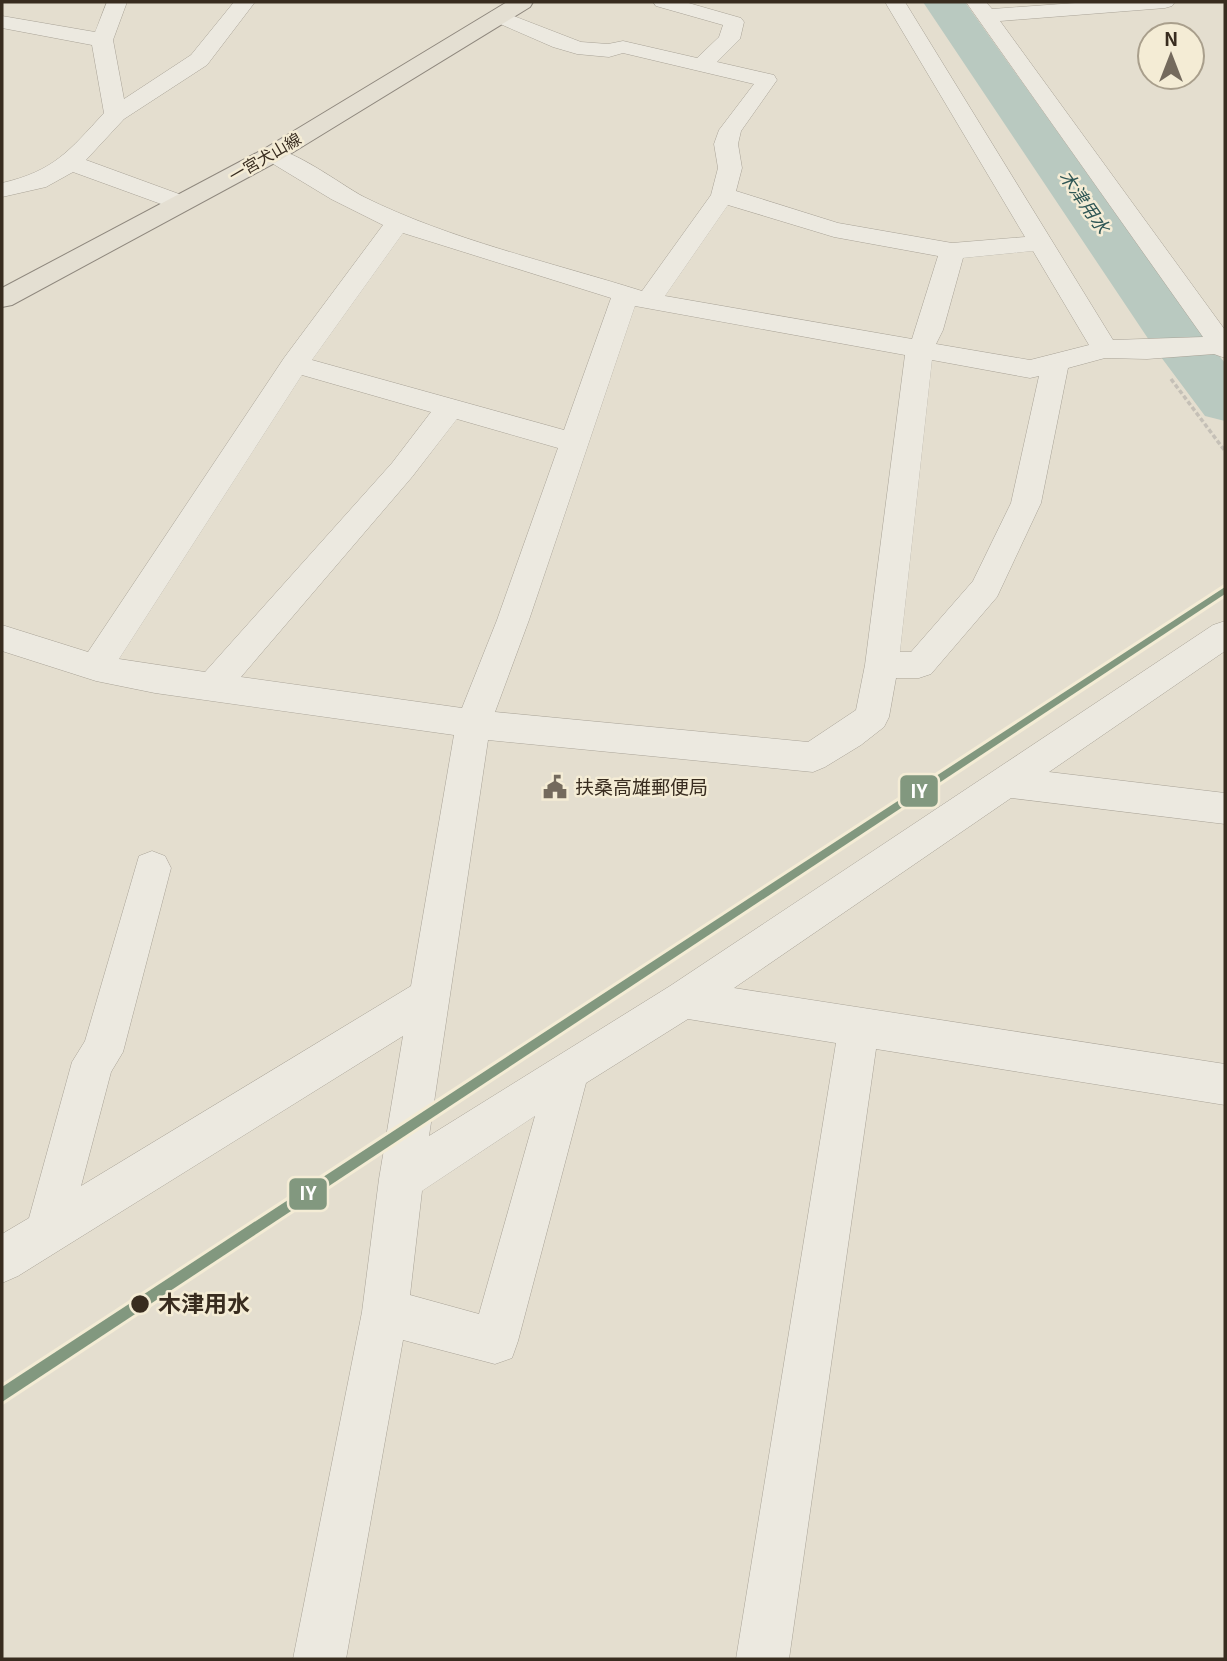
<svg xmlns="http://www.w3.org/2000/svg" width="1227" height="1661" font-family="Georgia,'Noto Sans JP',serif">
	<style>
		.lines { fill: none; stroke-linecap: round; stroke-linejoin: round }
		.river { fill: #b9c9c0; fill-rule: evenodd }
		.minor-casing { stroke: #a9a397; stroke-width: 1 }
		.primary-casing { stroke: #8f887e; stroke-width: 2 }
		.path { stroke: #c5c0b7; stroke-width: 3.5; stroke-dasharray: 4.5 2.5; stroke-linecap: butt }
		.minor { fill: #ece9e0; fill-rule: evenodd }
		.primary { fill: #e4dfd2; fill-rule: evenodd }
		.rail-1-casing { stroke: #f4ecd5; stroke-width: 6 }
		.rail-1 { fill: #82987f; fill-rule: evenodd }
		.stop-dot { fill: #382c1f; stroke: #f4ecd5; stroke-width: 2.5 }
		.labels { text-anchor: middle; stroke-width: 5; stroke-linejoin: round; paint-order: stroke }
		.far-street-label { font-size: 16px; fill: #382c1f; stroke: #f4ecd5 }
		.far-water-label { font-size: 18px; font-style: italic; fill: #2f5755; stroke: #f4ecd5 }
		.poi-label { font-size: 19px; fill: #382c1f; stroke: #f4ecd5; text-anchor: start }
		.near-stop-label { font-size: 23px; font-weight: bold; fill: #382c1f; stroke: #f4ecd5; text-anchor: start }
		.line-badge { stroke: #f4ecd5; stroke-width: 2.5 }
		.badge-label { font-size: 19px; text-anchor: middle; font-weight: bold; fill: #fff }
	</style>
	<rect width="100%" height="100%" fill="#e4decf"/>
	<g class="lines">
		<!-- river -->
		<path class="river" d="M923 2H965L1195 325 1225 363V421L1205 416 1155 349Z"/>
		<!-- minor casing -->
		<g class="minor-casing">
			<path id="minor" d="M107 2H127L113 40 124 99 191 55 234 2H255L207 65 124 119 86 160 190 198 193 203 190 208 181 210 172 208 73 172 46 187 2 197V183C54 171 69 151 104 113L92 45 2 28V16L95 32Z
				M653 2H685L741 18 744 22 740 39 717 62 774 75 777 80 741 131 738 144 742 168 736 191 838 223 952 243 1025 237 885 2H905L1113 340 1203 337 966 2H986L992 9 1089 2H1175L1172 6 1165 8 1000 21 1225 330V358L1214 354 1147 359 1105 358 1068 368 1041 503 997 597 931 674 919 678H896L889 717 884 727 861 745 825 767 813 772 488 740 429 1136 670 986 1213 625 1225 621V651L1049 772 1225 793V824L1011 798 734 988 1225 1064V1105L876 1049 789 1659H736L836 1043 688 1019 586 1083 518 1341 512 1358 495 1364 403 1340 346 1659H293L362 1312 379 1179 403 1036 18 1276 2 1283V1234L29 1218 72 1062 85 1041 139 856 152 851 165 856 171 868 123 1052 111 1072 81 1186 411 986 454 735 155 693 96 681 2 651V625L88 652 284 358 383 225 331 199 265 159 261 154 265 149C287 143 341 185 364 197 451 240 550 262 642 291L711 195 718 168 714 144 719 130 754 84 623 53 609 57 577 54 553 47 491 20 488 16 491 12 498 10 581 42 608 44 623 41 697 58 719 37 723 25 656 6ZM728 205 834 237 938 256 912 339 665 296ZM403 233 611 298 564 430 312 360ZM1033 251 1089 345 1030 360 936 344 943 330 963 258ZM635 306 905 355 865 665 856 710 808 742 495 712 529 620ZM932 360 1030 378 1039 376 1011 503 973 581 911 652H900ZM302 375 431 412 392 463 205 672 119 659ZM457 419 558 448 497 620 462 708 241 677 412 477ZM535 1116 479 1314 410 1295 422 1191Z"/>
		</g>
		<!-- primary casing -->
		<g class="primary-casing">
			<path id="primary" d="M507 2H533L530 7 282 159 12 305 2 307V288L264 149Z"/>
		</g>
		<!-- path -->
		<path class="path" d="M1171 379 1225 451"/>
		<!-- minor -->
		<use href="#minor" class="minor"/>
		<!-- primary -->
		<use href="#primary" class="primary"/>
		<!-- rail-1 casing -->
		<g class="rail-1-casing">
			<path id="rail-1" d="M1225 587V594L2 1402V1387Z"/>
		</g>
		<!-- rail-1 -->
		<use href="#rail-1" class="rail-1"/>
	</g>
	<!-- icons -->
	<defs>
		<g id="civic-bare" transform="scale(1.89)"><path d="M-.6-6.5H3V-4.5H.6V-3L4-1V1h2V6H-6V1h2V-1L-.6-3ZM-1.2 2.5V6h2.4V2.5Z" fill="#746a5d" stroke="#f4ecd5" stroke-width="2.5" paint-order="stroke"/></g>
	</defs>
	<g fill-rule="evenodd">
		<use href="#civic-bare" x="555" y="787"/>
	</g>
	<!-- markers -->
	<circle class="stop-dot" cx="140" cy="1304" r="10"/>
	<g class="labels">
		<!-- far-street labels -->
		<g class="far-street-label">
			<text transform="translate(265 157) rotate(-30)" y="6">一宮犬山線</text>
		</g>
		<!-- far-water labels -->
		<g class="far-water-label">
			<text transform="translate(1084 202) rotate(55)" y="6">木津用水</text>
		</g>
		<!-- poi labels -->
		<g class="poi-label">
			<text x="575" y="794">扶桑高雄郵便局</text>
		</g>
		<!-- near-stop labels -->
		<g class="near-stop-label">
			<text x="158" y="1312">木津用水</text>
		</g>
	</g>
	<g class="line-badge">
		<rect x="899" y="774" width="40" height="34" rx="7" fill="#82987f"/>
		<rect x="288" y="1177" width="40" height="34" rx="7" fill="#82987f"/>
	</g>
	<g class="badge-label">
		<text x="919" y="798">IY</text>
		<text x="308" y="1200">IY</text>
	</g>
	<!-- border -->
	<rect width="1227" height="1661" fill="none" stroke="#382c1f" stroke-width="7"/>
	<!-- north arrow -->
	<g transform="translate(1171 56)"><circle r="33" fill="#f4ecd5" stroke="#a99f8c" stroke-width="2"/>
	<path d="M0-5L12 26L0 18L-12 26Z" fill="#746a5d"/>
	<text y="-10" font-size="19" font-weight="bold" text-anchor="middle" fill="#382c1f">N</text>
	</g>
</svg>
